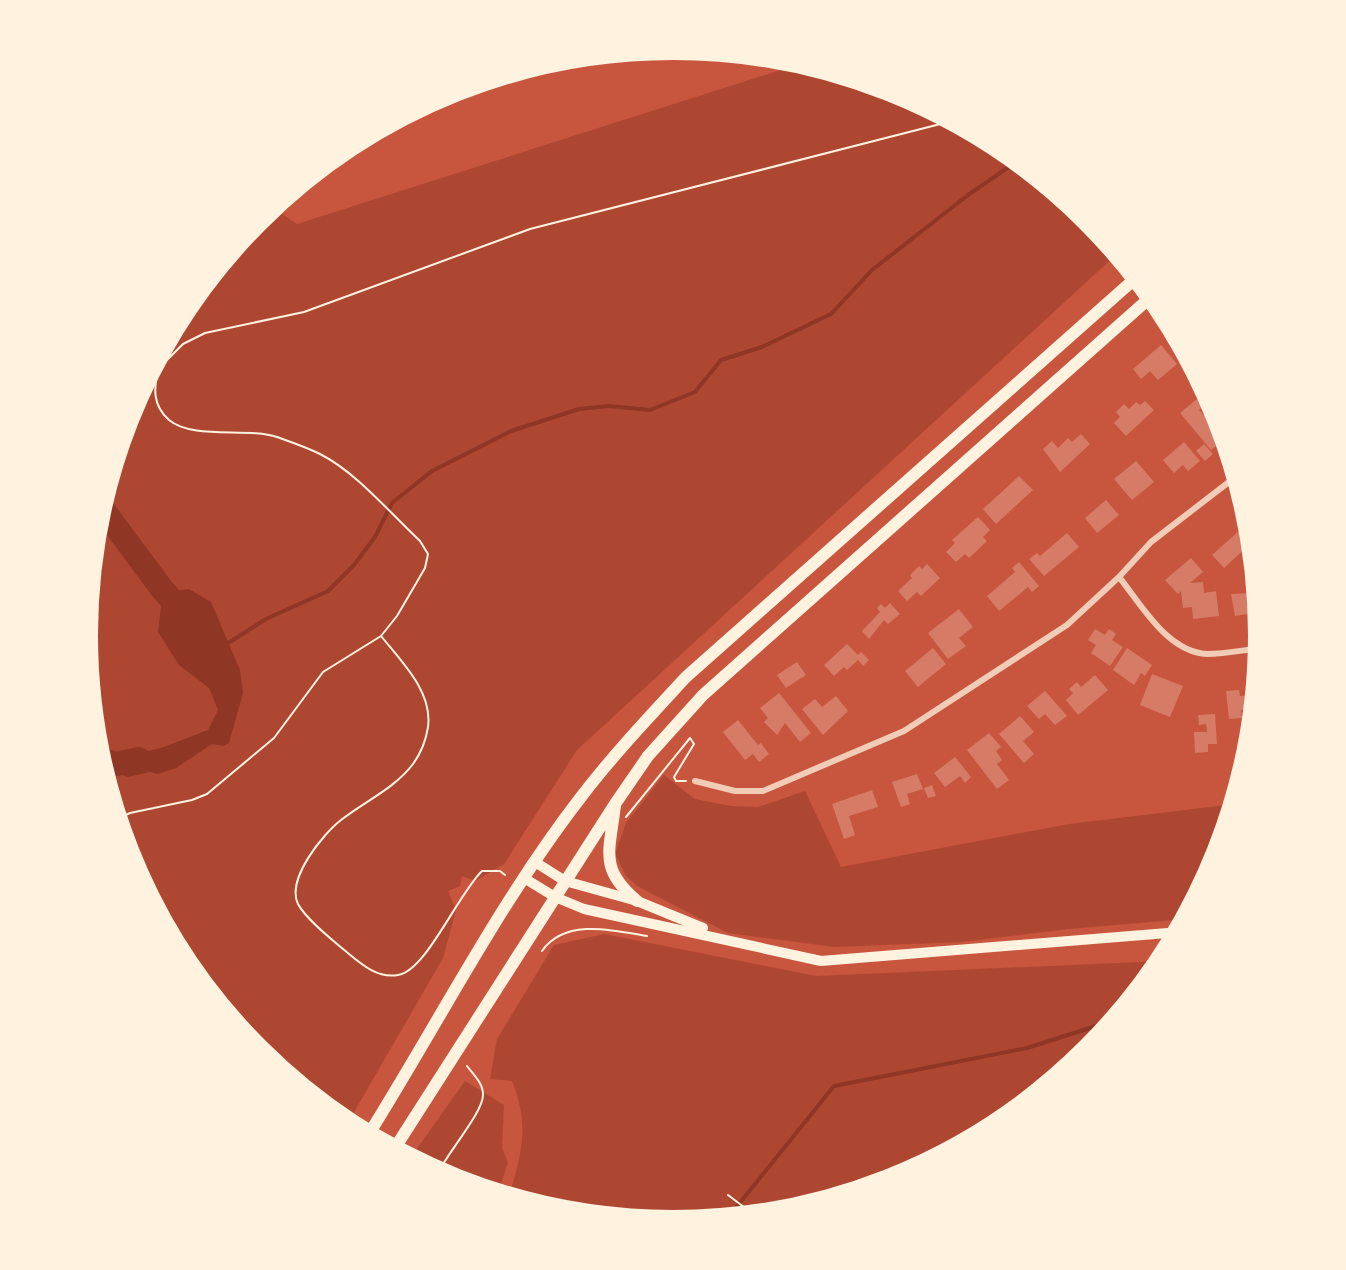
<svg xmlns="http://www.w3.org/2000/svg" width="1346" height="1270" font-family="'Times New Roman',serif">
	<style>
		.green { fill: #ae4732 }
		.water { fill: #8f3625 }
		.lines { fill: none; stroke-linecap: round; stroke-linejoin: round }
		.stream { stroke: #8f3625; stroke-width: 4 }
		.river { stroke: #8f3625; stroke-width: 24 }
		.building { fill: #d67c66 }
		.path { stroke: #fff3e0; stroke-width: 2 }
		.minor { stroke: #f1ccb7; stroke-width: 6 }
		.secondary { stroke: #fff3e0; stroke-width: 10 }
		.trunk { stroke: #fff3e0; stroke-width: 12 }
		.rim { fill: none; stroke: #fff3e0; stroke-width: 8 }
	</style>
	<rect width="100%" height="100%" fill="#c8553d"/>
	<!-- green -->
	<path class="green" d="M806 62 899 90 1001 145 1090 218 1119 252 577 750 504 864 475 881 462 876 460 886 448 891 456 910 443 958 346 1126 256 1052 182 962 128 860 94 750 83 635 94 520 128 409 183 307 256 218 270 206 297 224Z
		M664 775 695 799 731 806 758 807 805 791 841 867 1069 824 1235 804 1218 861 1187 919 1068 929 962 942 835 947 728 933 637 886 626 876 615 854 626 823Z
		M604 934 816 976 1165 961 1090 1052 1000 1126 898 1180 788 1214 673 1225 558 1214 508 1198C522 1155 530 1125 512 1081L490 1079 497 1039 554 945Z
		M465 1081 504 1105 502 1147 508 1163 497 1195 447 1180 409 1160Z"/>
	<!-- water -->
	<path class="water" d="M189 589 211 602 240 670 243 693 229 743 224 746 212 744 176 768 158 774 150 772 128 777 107 770 106 764 110 760 161 748 208 730 218 710 209 688 179 665 158 632 162 597 175 591Z"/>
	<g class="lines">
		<!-- stream -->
		<path class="stream" d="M225 645 266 619 328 591 354 565 375 537 392 503 432 471 511 431 579 409 609 406 650 410 695 392 721 360 762 347 831 314 872 270 968 195 1019 160
			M726 1220 834 1086 1027 1048 1118 1019
			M628 1221 721 1220"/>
		<!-- river -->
		<path class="river" d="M99 504 162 589 188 618
			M97 758 116 764 139 759"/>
	</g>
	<!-- building -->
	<path class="building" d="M1161 345 1177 364 1158 380 1150 371 1141 379 1133 369Z
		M1197 399 1203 406 1199 410 1211 423 1220 416 1224 429 1216 435 1222 442 1211 450 1180 413Z
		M1145 401 1154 410 1126 436 1114 423 1120 417 1116 412 1124 404 1129 409 1136 402 1140 405Z
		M1081 434 1090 444 1060 472 1043 449 1052 441 1058 448 1068 438 1072 442Z
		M1184 442 1200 461 1188 471 1183 465 1174 473 1163 460Z
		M1204 444 1213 454 1205 461 1196 451Z
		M1136 461 1154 482 1132 500 1114 479Z
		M1019 476 1033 490 996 524 983 509Z
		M1106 500 1119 515 1097 533 1085 518Z
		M978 517 990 530 983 537 987 541 969 558 965 554 956 562 946 552 955 543 952 540Z
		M1240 530 1251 543 1224 568 1212 555Z
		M1067 533 1079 547 1044 576 1029 559 1037 553 1040 556Z
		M1191 558 1203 572 1190 583 1203 582 1204 593 1216 591 1219 616 1193 619 1192 607 1183 608 1181 591 1178 594 1165 580Z
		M1019 562 1039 586 1032 592 1028 587 999 611 987 596 1015 572 1012 568Z
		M927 564 940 578 921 596 917 592 907 601 898 591 912 578 910 575 919 566 922 569Z
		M1258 581 1261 612H1258V608L1248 610V614L1235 616 1231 594 1249 593 1248 588H1253L1252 582Z
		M890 603 900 614 888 624 884 620 869 639 862 631 880 612 877 608 881 604 885 608Z
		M959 609 973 627 959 638 966 646 948 659 928 633Z
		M1095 629 1105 635 1109 629 1116 634 1112 640 1123 647 1110 666 1091 653 1096 645 1088 640Z
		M847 644 858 655 861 652 869 660 863 666 858 660 847 670 844 667 834 676 824 665Z
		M933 648 946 664 918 687 905 671Z
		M1127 648 1152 665 1145 676 1141 673 1134 685 1113 670Z
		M797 662 806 675 786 688 777 675Z
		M1152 674 1183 686 1170 717 1140 705Z
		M1095 675 1108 690 1078 715 1066 700 1073 693 1069 689 1077 682 1081 687Z
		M1258 688 1255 719 1253 709 1241 710 1242 718 1229 719 1226 691 1239 690 1240 696 1251 695V689Z
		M1045 691 1067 716 1055 725 1045 714 1039 719 1027 706Z
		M779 693 811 733 800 742 785 723 777 735 764 722 768 718 760 708Z
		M836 696 848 711 823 735 802 709 815 699 822 707Z
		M1215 714 1217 744H1208V752L1195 753 1194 732H1207L1206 724 1199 725 1198 715Z
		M1020 716 1034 732 1023 741 1034 754 1024 763 999 734Z
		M738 720 758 745 761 743 769 754 759 762 753 754 745 760 723 732Z
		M989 733 1001 747 996 751 1002 760 997 764 1009 780 997 789 967 750Z
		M955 757 971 777 965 783 960 776 945 787 934 773Z
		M917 774 923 789 907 794 910 804 901 807 892 782Z
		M932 785 936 796 928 798 924 788Z
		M872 790 878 807 849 816 855 835 844 839 832 804Z"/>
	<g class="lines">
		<!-- path -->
		<path class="path" d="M150 367 158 369
			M158 369 183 344 205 333 304 312 530 229 956 120
			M381 636C401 661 433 692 428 727 426 740 421 753 413 764 394 789 365 801 341 820 323 834 286 879 298 904 306 919 330 938 343 949 359 962 376 979 398 975 426 971 458 894 482 871H500L505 875
			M626 817 690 738 694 744 674 777 676 781H686
			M115 820 130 813 192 800 207 794 274 738 323 672 381 636 397 616 425 568 428 554 420 541C390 513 356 472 320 454 306 447 291 442 277 437 247 427 193 440 169 420 152 405 154 388 158 369
			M542 951C565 918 613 930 647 936
			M437 1175C446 1154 484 1112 483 1094 483 1083 473 1074 467 1066
			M728 1195 757 1217"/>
		<!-- minor -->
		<path class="minor" d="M1119 577C1141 604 1167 652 1207 654 1225 654 1244 650 1262 648
			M695 781 735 791H763L904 731 1067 625 1119 577 1151 542 1238 475"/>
		<!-- secondary -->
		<path class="secondary" d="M535 862 565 881 637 901 703 928
			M524 878 555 897 584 909 821 961 1180 932"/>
		<!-- trunk -->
		<path class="trunk" d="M615 805C610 851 598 868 637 901
			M367 1137C438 1024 499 903 581 797 613 755 650 716 686 677L1138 276
			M393 1151 615 804 648 756 703 695 1153 295"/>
	</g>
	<!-- crop -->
	<path d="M0 0H1346V1270H0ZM94 635a579 579 0 1 1 1158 0a579 579 0 1 1-1158 0Z" fill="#fff3e0" fill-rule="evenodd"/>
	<path class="rim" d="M94 635a579 579 0 1 1 1158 0a579 579 0 1 1-1158 0Z"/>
</svg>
